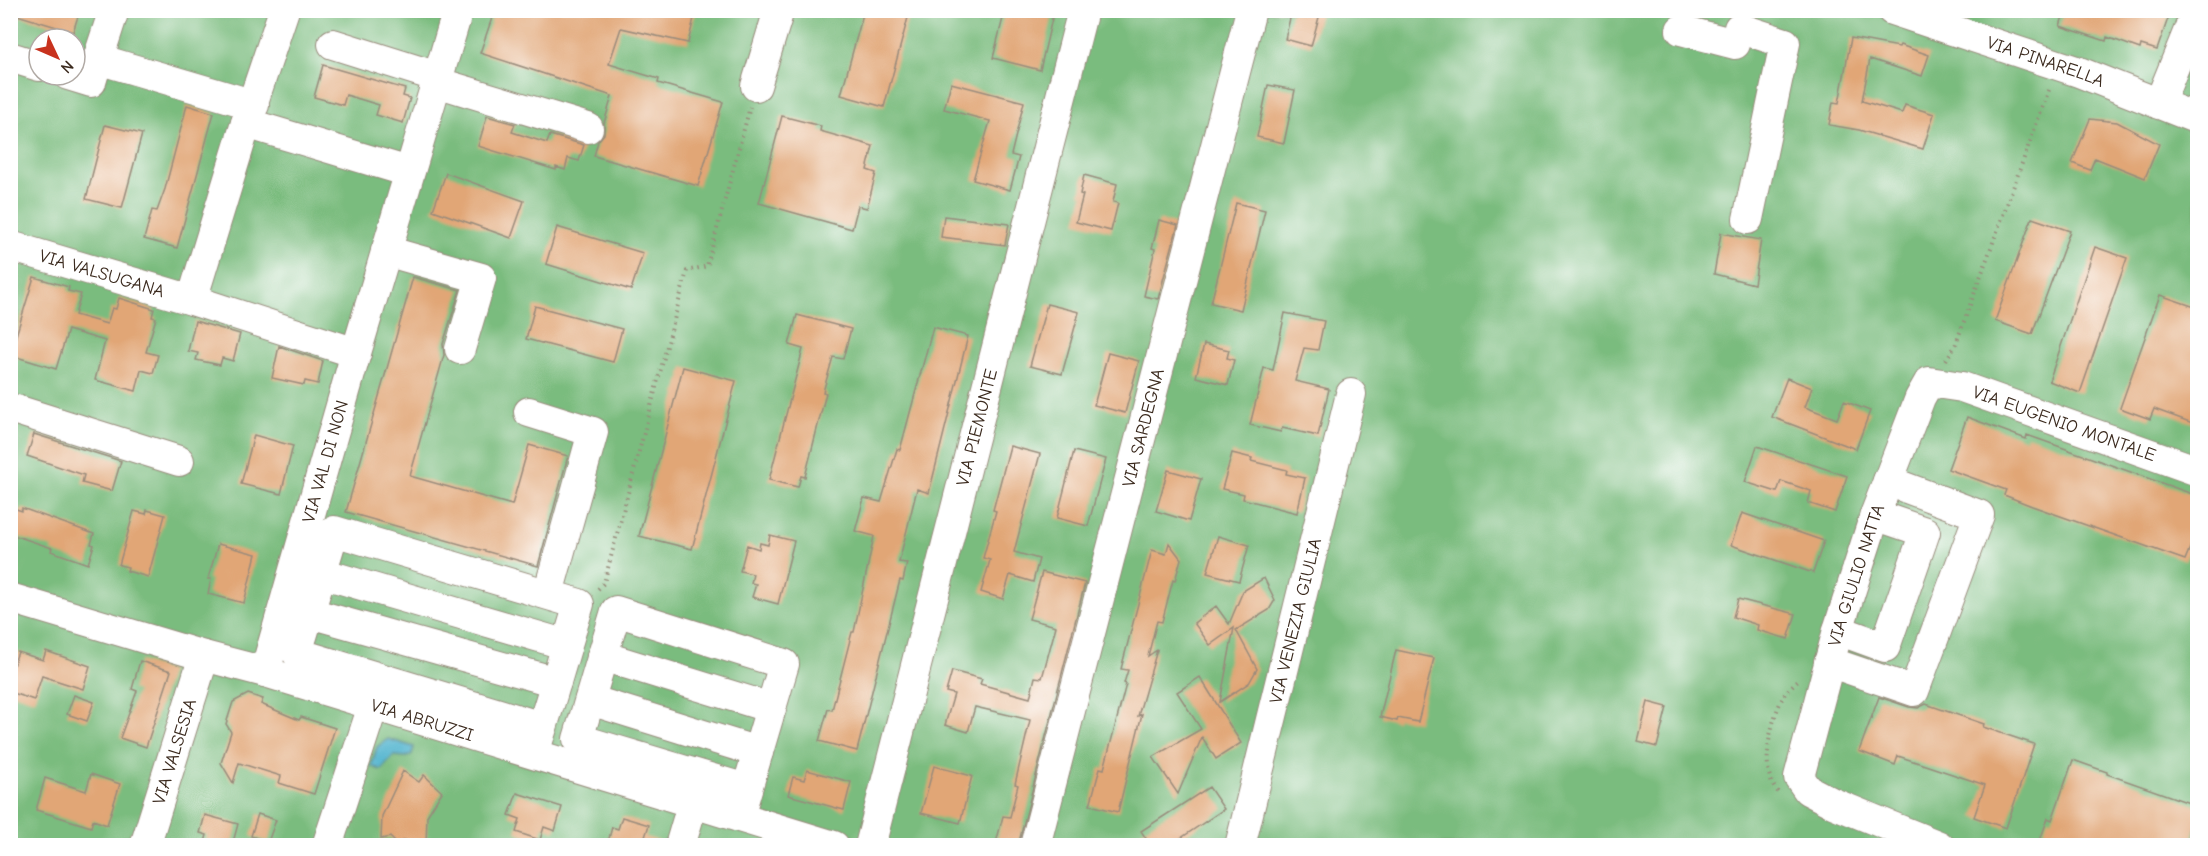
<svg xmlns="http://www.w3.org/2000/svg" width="2208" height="856" font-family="'Comic Neue',sans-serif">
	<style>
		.forest { fill: #7abc7e; stroke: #5a734e; stroke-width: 1.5; fill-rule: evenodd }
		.water { fill: #50b3ce; stroke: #466e76; stroke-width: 1.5 }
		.building { fill: #e1a676 }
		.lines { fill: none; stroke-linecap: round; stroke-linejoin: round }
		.minor-casing { stroke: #988b7b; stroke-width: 32 }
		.path { stroke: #988b7b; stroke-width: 4; stroke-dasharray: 1.5 4.5; stroke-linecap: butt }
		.minor { stroke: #fff; stroke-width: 30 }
		.labels { text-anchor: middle; stroke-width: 5; stroke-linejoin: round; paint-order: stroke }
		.street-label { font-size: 18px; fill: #3b2a1e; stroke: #fff }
	</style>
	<rect width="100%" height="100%" fill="#fff"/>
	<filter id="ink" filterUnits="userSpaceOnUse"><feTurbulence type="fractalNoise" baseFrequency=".0167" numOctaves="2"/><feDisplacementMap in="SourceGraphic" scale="12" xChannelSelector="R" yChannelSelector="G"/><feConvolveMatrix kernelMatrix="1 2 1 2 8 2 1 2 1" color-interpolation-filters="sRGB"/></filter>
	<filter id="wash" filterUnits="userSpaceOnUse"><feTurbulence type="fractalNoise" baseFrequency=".008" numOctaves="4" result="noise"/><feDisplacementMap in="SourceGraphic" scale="24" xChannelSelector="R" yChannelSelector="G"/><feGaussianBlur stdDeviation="1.35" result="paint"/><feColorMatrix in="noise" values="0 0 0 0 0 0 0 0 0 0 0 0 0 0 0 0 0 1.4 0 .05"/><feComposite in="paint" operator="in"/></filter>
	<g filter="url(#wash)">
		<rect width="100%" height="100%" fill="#f6ecd8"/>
		<!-- forest -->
		<path class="forest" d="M11 11H2197V845H11ZM39 39H75V75H39Z"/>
		<!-- water -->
		<path class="water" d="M388 739 414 747 412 754 407 757 393 756 381 770 371 766 377 747Z"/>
		<g id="blocks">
			<!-- building -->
			<path class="building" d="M17 10H80L73 32 17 15Z
				M501 10H696L688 43 621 28 609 64 659 79 658 83 723 102 698 186 594 156 598 141 604 134V123L612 96 480 53 493 15 500 17Z
				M864 10H910L884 107 841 95Z
				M1005 10H1054L1040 70 993 58Z
				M1292 10H1321L1311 46 1285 39Z
				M2065 10H2171L2157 50 2141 45 2140 49 2107 37 2106 41 2060 26Z
				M1851 38 1899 47 1900 45 1929 55 1922 76 1870 59 1862 101 1902 113 1905 105 1934 114 1923 149 1859 130 1829 125 1833 102 1839 103Z
				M323 65 405 89 403 96 410 98 403 123 376 115 379 105 346 95 343 105 314 97Z
				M951 83 1024 102 1011 155 1019 157 1010 190 973 180 990 121 944 109Z
				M1268 85 1295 90 1284 143 1257 137Z
				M187 105 214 113 177 248 144 239 152 210 157 211 165 189Z
				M487 116 515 124 512 132 547 143 550 135 584 145 579 161 568 158 565 170 556 167V170L478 146Z
				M782 116 821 126 820 131 873 146 867 170 876 173 867 208 858 206 852 229 759 203Z
				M2090 119 2117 122 2159 144 2145 178 2095 158 2090 170 2072 163Z
				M105 125 142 134 122 208 86 199Z
				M446 173 524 201 511 238 433 210Z
				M1084 175 1117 184 1113 202 1118 203 1111 231 1076 222 1083 195 1080 194Z
				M1236 203 1265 210 1241 310 1211 303Z
				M944 216 1009 224 1005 245 941 237Z
				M2032 218 2070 231 2032 334 1995 321Z
				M1159 220 1178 225 1158 299 1144 296 1155 249 1152 248Z
				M557 227 643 253 631 290 546 264Z
				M1721 233 1761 240 1754 284 1714 274Z
				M2095 247 2127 258 2080 393 2049 381Z
				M34 277 69 287 68 291 81 294 75 315 107 324 112 308 116 309 119 298 154 309 152 317 156 318 146 352 158 355 153 373 141 370 136 391 95 380 105 341 68 330 56 369 10 355Z
				M413 277 460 290 443 344 444 355 410 476 512 505 529 445 568 456 538 566 346 512Z
				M2160 295 2198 308V425L2154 409 2150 419 2120 408Z
				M1047 304 1079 312 1062 374 1030 366Z
				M535 306 622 329 613 362 526 339Z
				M1285 313 1324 321 1318 350 1304 348 1295 381 1329 389 1318 436 1282 428 1281 432 1250 425 1264 368 1273 370Z
				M797 315 851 329 843 359 833 357 823 392 826 393 805 477 801 476 798 487 769 480 803 349 789 345Z
				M195 321 240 334 233 361 222 358 220 365 196 360 198 353 188 351Z
				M933 327 968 336 929 493 917 489 899 562 907 563 903 581 900 580 857 751 819 741 828 709 832 710 852 632H854L874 536 855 531 864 498 881 502 897 449 900 450Z
				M1204 344 1229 350 1227 358 1234 360 1228 385 1196 377Z
				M279 346 323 361 318 384 305 381 304 385 272 378Z
				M1108 353 1139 361 1125 413 1094 405Z
				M683 367 736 381 692 549 639 536Z
				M1787 378 1812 388 1805 407 1837 419 1844 401 1870 411 1856 449 1772 417Z
				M1967 417 2026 439 2027 435 2198 496V528L2185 560 2032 506 2004 495 2006 490 1948 469Z
				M34 434 121 461 112 491 82 483 84 475 27 456Z
				M254 435 293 446 281 494 241 484Z
				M1010 446 1040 454 1014 552 1039 559 1033 582 1010 575 1003 599 981 592 990 560 983 558 996 511 993 510Z
				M1757 446 1847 476 1835 512 1808 503 1811 491 1781 481 1777 492 1745 482Z
				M1074 451 1106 459 1088 526 1057 518Z
				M1232 453 1252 458 1251 461 1287 470 1286 474 1305 478 1297 513 1243 499 1244 494 1222 489Z
				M1168 470 1201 479 1189 521 1156 511Z
				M10 507 22 511V508L94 534 91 544 94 545 88 564 51 551 52 548 10 534Z
				M147 510 165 515 148 577 127 571 128 567 119 565 134 511 146 514Z
				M1742 513 1824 541 1813 573 1731 545Z
				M770 535 794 541 778 604 752 597 756 584 751 583 753 574 740 571 747 545 759 549 760 543 768 545Z
				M1218 536 1249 545 1239 581 1207 573Z
				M1169 543 1181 559 1175 581 1173 580 1162 622 1157 621 1148 656 1157 650 1138 716 1142 714 1118 812 1090 805 1100 768 1104 769 1126 684 1124 683 1128 670 1121 669 1152 550 1166 554Z
				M218 544 256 554 244 603 208 594 211 579H208Z
				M1042 572 1085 583 1018 846H1007L996 843 1003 816 1010 817 1018 785 1015 784 1030 720 975 707 968 732 945 725 954 694 946 692 952 671 982 679 980 684 1030 698 1035 677 1042 678 1056 626 1029 619Z
				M1264 578 1275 600 1269 610 1236 630 1257 669 1249 683 1220 702 1234 628 1210 645 1194 623 1216 606 1229 624 1243 591Z
				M1738 599 1796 614 1788 639 1757 630 1758 625 1733 617Z
				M1396 650 1434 658 1418 722 1398 718 1397 721 1380 717Z
				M46 651 90 666 83 689 42 676 34 700 10 692V674L18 652 43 660Z
				M140 661 171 671 146 747 120 738 137 691 132 689Z
				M1200 677 1241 743 1216 759 1202 737 1178 794 1153 757 1201 729 1177 692Z
				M248 694 263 699 261 704 299 720 301 717 335 728 314 794 279 783 281 776 239 763 233 783 221 763 231 732 226 724 233 702Z
				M74 695 94 702 87 721 67 714Z
				M1879 697 1909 707 1918 708 1926 704 1984 724 1983 727 2034 744 2006 828 1974 817 1985 785 1898 756 1895 765 1859 751Z
				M1648 702 1667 707 1657 747 1638 742Z
				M2073 760 2107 772V774L2198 806V822L2190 846H2038L2048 818 2052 820Z
				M934 766 972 776 960 823 921 813Z
				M807 770 851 782 844 810 788 795 793 777 804 780Z
				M403 771 419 782 424 775 442 792 427 816 426 846H409L405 840 397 844 390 837 381 839 382 816Z
				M91 774 120 784 107 825 93 820 91 827 36 810 45 778 86 791Z
				M1209 787 1224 809 1169 846H1151L1141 831Z
				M517 793 562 807 555 831 544 827 540 840 516 832 520 819 509 815Z
				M258 814 276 820 268 842 251 836Z
				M205 815 238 824 232 846H204L207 835 200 833Z
				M622 817 649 825 645 837 660 841 659 846H607L612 827 618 829Z"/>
		</g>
	</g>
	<g filter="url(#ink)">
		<use href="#blocks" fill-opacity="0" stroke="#988b7b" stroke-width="1.5"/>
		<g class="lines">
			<!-- minor casing -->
			<g class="minor-casing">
				<g id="minor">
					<path d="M114 10 98 59 254 105"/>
					<path id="s1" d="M1892 10 2079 72 2198 119"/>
					<path d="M1739 28 1785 43 1748 219"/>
					<path d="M1681 30 1735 44"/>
					<path d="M333 44 438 77"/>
					<path d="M10 57 39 66"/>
					<path d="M68 75 91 82 98 59"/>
					<path d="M436 82 588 128"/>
					<path d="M756 86 779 10"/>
					<path d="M2159 104 2197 10"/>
					<path d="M246 123 409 172"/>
					<path id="s2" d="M10 246 192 300 356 353"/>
					<path d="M386 251 481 278 460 349"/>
					<path d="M192 300 246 123 284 10"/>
					<path d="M10 408 179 461"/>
					<path d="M529 412 593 432 551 583"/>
					<path d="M321 573 567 645"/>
					<path id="s3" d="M10 598 204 656 265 672 834 846"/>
					<path d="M310 613 556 682"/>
					<path d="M1838 630 1885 647 1925 532 1875 515"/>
					<path d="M602 656 771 708"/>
					<path d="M1829 662 1914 691 1979 515 1888 481"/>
					<path id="s4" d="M265 672 356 353 458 10"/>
					<path d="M590 700 758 752"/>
					<path d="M534 753C550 704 564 654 579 604L334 531 297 653 542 727"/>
					<path d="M739 816 784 664 616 611 578 739 746 789"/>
					<path id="s5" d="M145 846 204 656"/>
					<path d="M327 846 373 706"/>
					<path d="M680 846 693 802"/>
					<path id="s6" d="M870 846 1083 10"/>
					<path id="s7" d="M1035 846 1251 10"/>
					<path id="s8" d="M1240 846 1351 394"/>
					<path id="s9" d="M1939 846 1833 803 1808 790 1799 777 1838 630 1875 515 1920 398 1929 382 1962 387 2198 471"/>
				</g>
			</g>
			<!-- path -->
			<path class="path" d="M1841 10 1869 19
				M1946 360 1955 346 2050 87
				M598 589 604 583 687 271 707 266 750 107
				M1778 792C1758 771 1771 720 1783 697 1787 690 1794 684 1799 679"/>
			<!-- minor -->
			<use href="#minor" class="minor"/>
		</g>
	</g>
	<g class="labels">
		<!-- street labels -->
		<g class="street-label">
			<text dy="6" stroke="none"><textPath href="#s1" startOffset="162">VIA PINARELLA</textPath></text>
			<text dy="6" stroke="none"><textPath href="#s2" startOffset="96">VIA VALSUGANA</textPath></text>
			<text dy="6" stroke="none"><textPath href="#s9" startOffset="717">VIA EUGENIO MONTALE</textPath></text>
			<text dy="6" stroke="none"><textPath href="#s6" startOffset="432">VIA PIEMONTE</textPath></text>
			<text dy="6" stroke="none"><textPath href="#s7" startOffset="432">VIA SARDEGNA</textPath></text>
			<text dy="6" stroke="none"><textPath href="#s4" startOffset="219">VIA VAL DI NON</textPath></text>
			<text dy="6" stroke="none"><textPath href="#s9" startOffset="368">VIA GIULIO NATTA</textPath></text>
			<text dy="6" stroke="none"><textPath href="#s8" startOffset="232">VIA VENEZIA GIULIA</textPath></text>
			<text dy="6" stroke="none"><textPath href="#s3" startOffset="430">VIA ABRUZZI</textPath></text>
			<text dy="6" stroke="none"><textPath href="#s5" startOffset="99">VIA VALSESIA</textPath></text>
		</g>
	</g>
	<!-- margin -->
	<rect width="2208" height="856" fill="none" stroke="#fff" stroke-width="36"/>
	<!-- north arrow -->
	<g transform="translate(57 57) rotate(134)"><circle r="28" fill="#ffffff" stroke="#b1aaa5" stroke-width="1.5"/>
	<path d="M0-4.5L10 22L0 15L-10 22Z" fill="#c8321e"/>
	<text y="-9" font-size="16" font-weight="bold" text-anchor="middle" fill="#3b2a1e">N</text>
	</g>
</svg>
